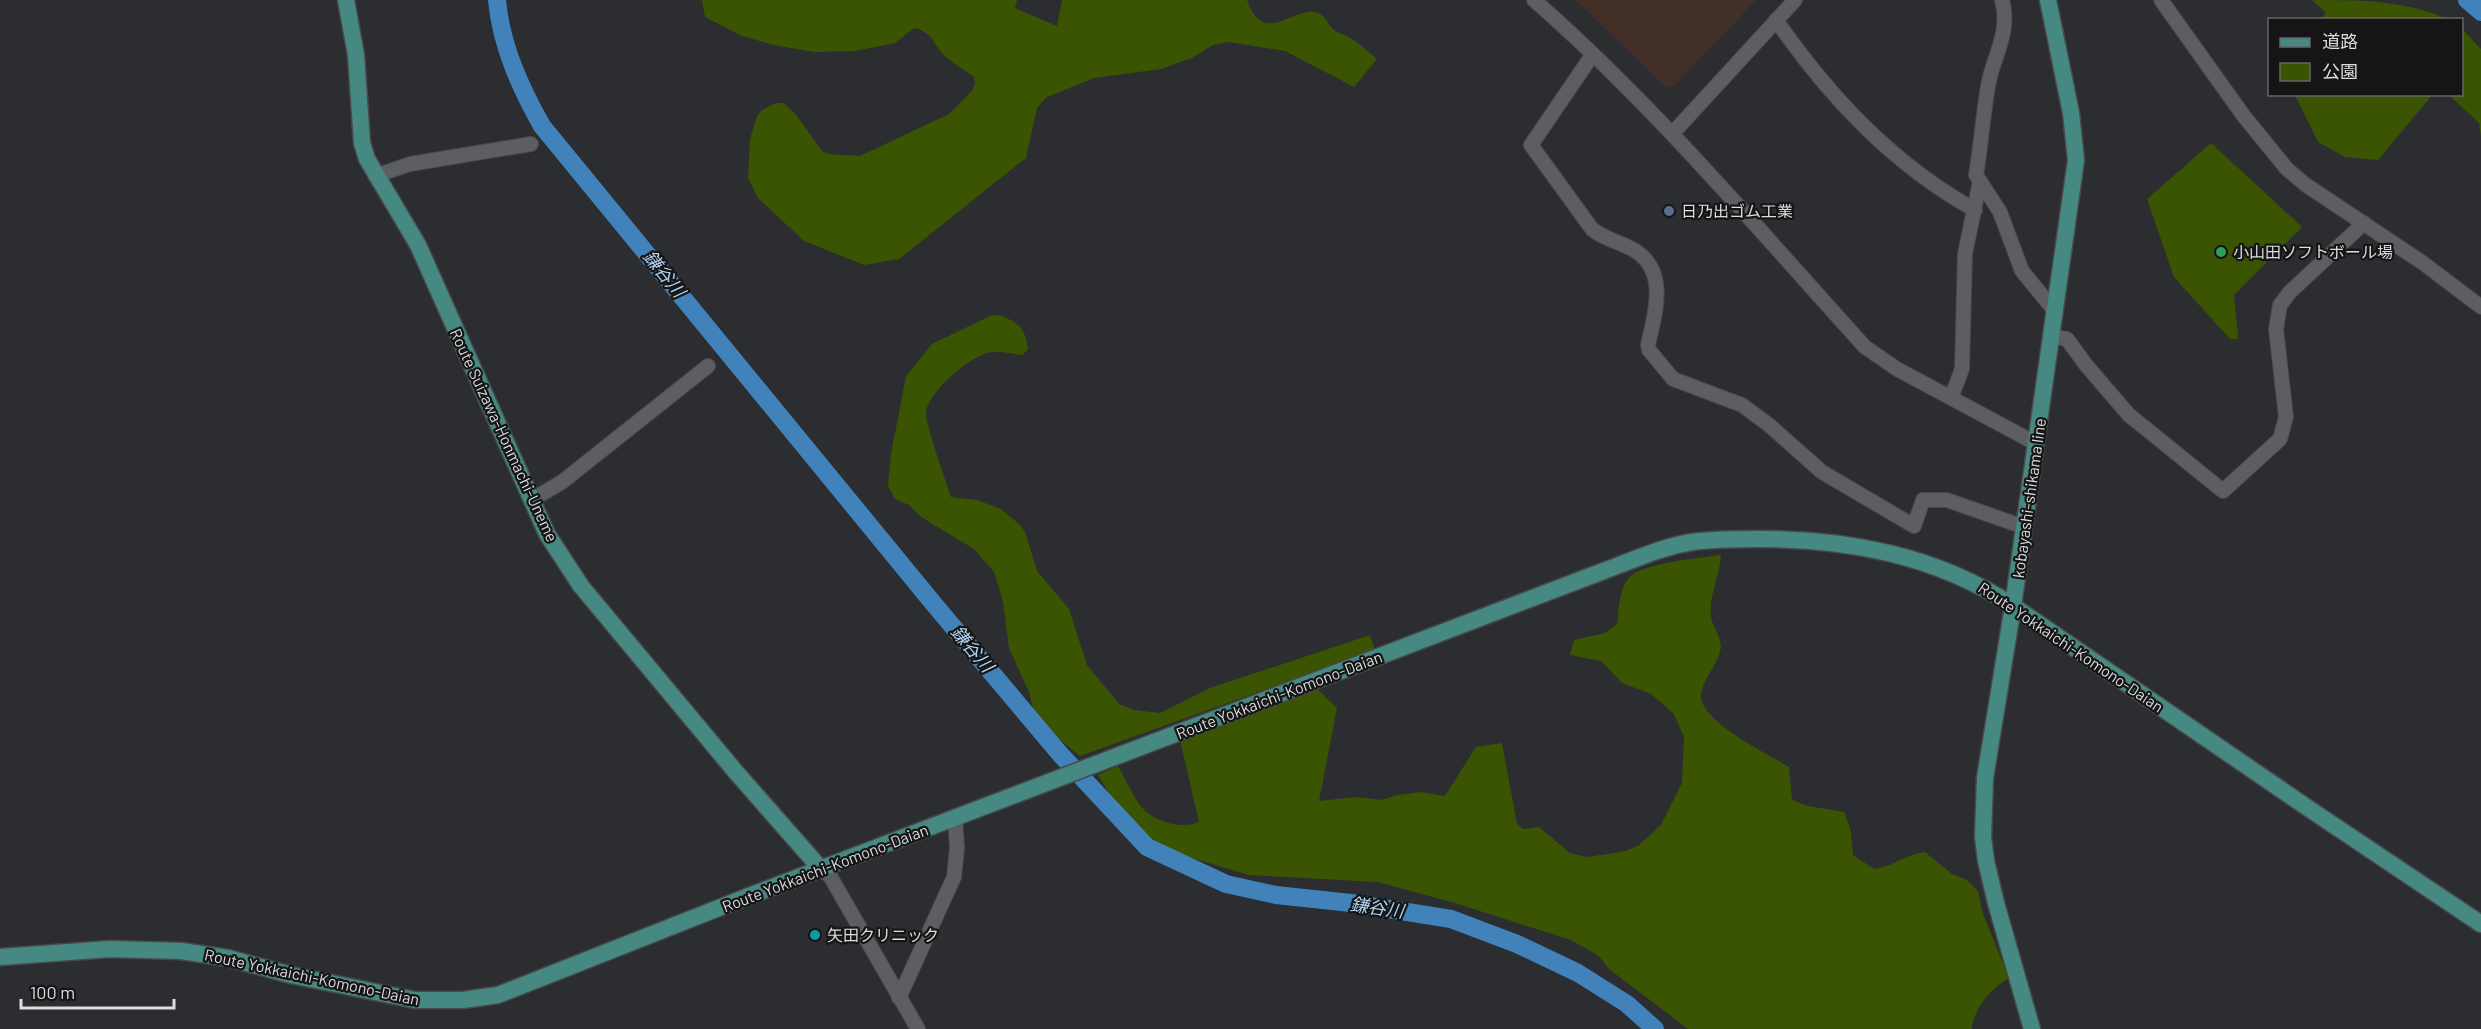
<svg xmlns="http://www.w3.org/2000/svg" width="2481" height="1029" font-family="Barlow,'Noto Sans JP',sans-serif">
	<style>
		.industrial { fill: #423028 }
		.green { fill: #3b5402 }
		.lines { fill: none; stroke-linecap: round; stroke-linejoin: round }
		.river { stroke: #4082b9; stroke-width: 18 }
		.minor-casing { stroke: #48494c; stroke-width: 16 }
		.major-casing { stroke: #48494c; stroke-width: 19 }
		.minor { stroke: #5d5e62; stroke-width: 14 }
		.major { stroke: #468982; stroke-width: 16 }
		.service-dot { fill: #5c6f8a; stroke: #151516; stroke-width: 2 }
		.leisure-dot { fill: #2e9e5b; stroke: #151516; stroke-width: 2 }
		.culture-dot { fill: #0f9aa8; stroke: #151516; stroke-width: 2 }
		.labels { text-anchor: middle; stroke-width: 4.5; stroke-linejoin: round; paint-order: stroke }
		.poi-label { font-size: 16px; fill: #dcdddf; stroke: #151516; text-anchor: start }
		.street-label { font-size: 16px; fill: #dcdddf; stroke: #151516 }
		.water-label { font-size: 18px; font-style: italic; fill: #b0d1f0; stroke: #151516 }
	</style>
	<rect width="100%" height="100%" fill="#2c2d30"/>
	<!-- industrial -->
	<path class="industrial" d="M1576 0H1756L1674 86 1668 87 1663 85Z"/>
	<!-- green -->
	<path class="green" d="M702 0H1017L1015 8 1057 26 1062 0H1247C1264 49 1295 4 1318 13 1326 16 1328 25 1334 30 1338 33 1343 34 1347 36 1358 42 1367 51 1377 59L1354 87 1285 51 1229 42 1213 45 1192 58 1161 69 1094 78 1047 97 1037 108 1026 158 899 259 864 265 804 241 758 198 748 178 750 139 757 116 762 110 776 103H784L797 116 822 151 829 154 860 156 949 114 972 91 975 84 974 77C964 69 950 62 942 53 933 42 930 31 914 28L895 43 855 51 814 52 774 45 742 36 705 17Z
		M2312 0C2359 0 2405 0 2447 19H2320L2326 13Z
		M2462 29 2481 49V136L2479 123 2449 95 2462 94Z
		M2295 95H2432L2378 160 2345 157 2318 142Z
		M2211 143 2302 227 2234 295 2238 335 2237 339H2230L2174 277 2147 199Z
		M1000 315C1020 324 1025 328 1028 349L1023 355C1013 354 1001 351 991 352 971 355 928 392 926 413 925 424 946 481 951 497L977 500 1001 509 1020 525 1025 532 1037 571 1069 609 1087 665 1119 704 1134 710 1160 713 1210 688 1370 635 1375 650 1080 756 1036 721 1029 692 1009 648 1003 601 994 572 974 549 921 517 909 505 895 499 888 486 891 454 906 376 932 344 990 316Z
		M1721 555C1720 576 1708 597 1711 617 1713 629 1724 639 1720 652 1716 666 1703 680 1701 694 1698 721 1769 754 1789 767L1792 800 1808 806 1844 812 1851 831 1853 855 1874 869C1896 866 1903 855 1925 852L1952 874 1967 880 1978 891 1983 914 2009 978C1991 988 1973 1009 1972 1029H1688L1609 969 1599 956 1571 940 1458 904 1378 882 1249 875 1158 848 1118 809 1098 775 1118 766C1125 778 1131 792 1139 804 1151 821 1180 830 1199 822L1180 740 1316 688 1337 708 1319 801 1356 797 1382 800 1397 795 1421 792 1445 796 1476 747 1502 743 1517 824 1523 829 1539 827 1570 853 1587 857 1622 852 1638 846 1661 825 1682 783 1684 737 1674 714 1651 694 1622 683 1601 661 1570 655 1574 640 1605 633 1617 624C1619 610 1619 590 1628 579 1639 563 1700 558 1721 555Z"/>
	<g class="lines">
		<!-- river -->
		<path class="river" d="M497 0C501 45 520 87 542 126L933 603 1060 754 1147 847 1226 884 1276 895 1351 903 1451 919 1517 944 1578 973 1627 1004 1655 1029
			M2467 0 2481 12"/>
		<!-- minor casing -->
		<g class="minor-casing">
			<path id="minor" d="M1534 0C1654 105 1758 229 1865 347L1897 369 2037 444
				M2002 0C2011 33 1993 56 1988 86 1983 116 1981 145 1976 175L2000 212 2022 271 2054 310
				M2161 0 2243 115 2287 169 2306 185 2423 263 2481 307
				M1776 20C1829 96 1892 164 1975 210
				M1593 54 1531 145 1592 229C1604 239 1620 242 1634 250 1669 271 1655 313 1648 345L1649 350 1673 379 1742 405 1769 425 1822 472 1914 526 1923 500H1947L2024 527
				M1672 134 1795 0
				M375 176 410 164 531 144
				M2051 336 2067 339 2086 365 2129 415 2223 491 2280 439 2286 417 2276 329 2280 305 2290 292 2364 223
				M1951 398 1962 369 1965 254 1980 181
				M533 499 562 482 708 366
				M821 869 830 876 918 1029
				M899 998 954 877 957 848 955 817"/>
		</g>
		<!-- major casing -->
		<g class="major-casing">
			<path id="major" d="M346 0 356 55 362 143 367 159 418 245 547 534 581 586 735 771 821 869
				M0 957 110 949 181 951 228 958 291 975 415 1000H463L498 995 749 896 1601 572C1631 561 1661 547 1692 542 1713 539 1735 539 1756 539 1846 538 1938 556 2013 606L2305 806 2481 924
				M2032 1029 1996 903 1986 861 1983 837 1985 778 2013 606 2076 160 2071 113 2048 0"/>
		</g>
		<!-- minor -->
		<use href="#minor" class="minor"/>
		<!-- major -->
		<use href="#major" class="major"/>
	</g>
	<!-- markers -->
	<circle class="service-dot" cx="1669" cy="211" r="6"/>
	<circle class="leisure-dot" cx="2221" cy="252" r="6"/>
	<circle class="culture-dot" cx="815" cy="935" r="6"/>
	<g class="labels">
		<!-- poi labels -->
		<g class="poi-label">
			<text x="1681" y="217">日乃出ゴム工業</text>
			<text x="2233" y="258">小山田ソフトボール場</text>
			<text x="827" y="941">矢田クリニック</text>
		</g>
		<!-- street labels -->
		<g class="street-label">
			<text transform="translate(504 435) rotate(65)" y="6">Route Suizawa-Honmachi-Uneme</text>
			<text transform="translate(2029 498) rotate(-82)" y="6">kobayashi-shikama line</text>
			<text transform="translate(2071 647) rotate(34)" y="6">Route Yokkaichi-Komono-Daian</text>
			<text transform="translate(1279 695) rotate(-21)" y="6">Route Yokkaichi-Komono-Daian</text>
			<text transform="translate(825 868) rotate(-21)" y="6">Route Yokkaichi-Komono-Daian</text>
			<text transform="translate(312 977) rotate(12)" y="6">Route Yokkaichi-Komono-Daian</text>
		</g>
		<!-- water labels -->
		<g class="water-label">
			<text transform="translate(664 274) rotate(51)" y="6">鎌谷川</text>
			<text transform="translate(972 649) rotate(50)" y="6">鎌谷川</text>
			<text transform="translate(1377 908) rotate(8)" y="6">鎌谷川</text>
		</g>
	</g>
	<!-- legend -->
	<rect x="2268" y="18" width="195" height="78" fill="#151516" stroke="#656566" stroke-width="1.5"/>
	<rect x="2280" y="38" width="30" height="9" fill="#468982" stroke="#656566" stroke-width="1.5"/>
	<text x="2322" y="48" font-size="18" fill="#dcdddf">道路</text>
	<rect x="2280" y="63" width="30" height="18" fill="#3b5402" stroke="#656566" stroke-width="1.5"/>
	<text x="2322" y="78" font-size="18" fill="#dcdddf">公園</text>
	<!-- scale -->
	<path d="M21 999v9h153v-9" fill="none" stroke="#dcdddf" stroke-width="3"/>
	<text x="30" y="999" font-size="18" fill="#dcdddf" stroke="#151516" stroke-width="4.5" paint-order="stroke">100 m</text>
</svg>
